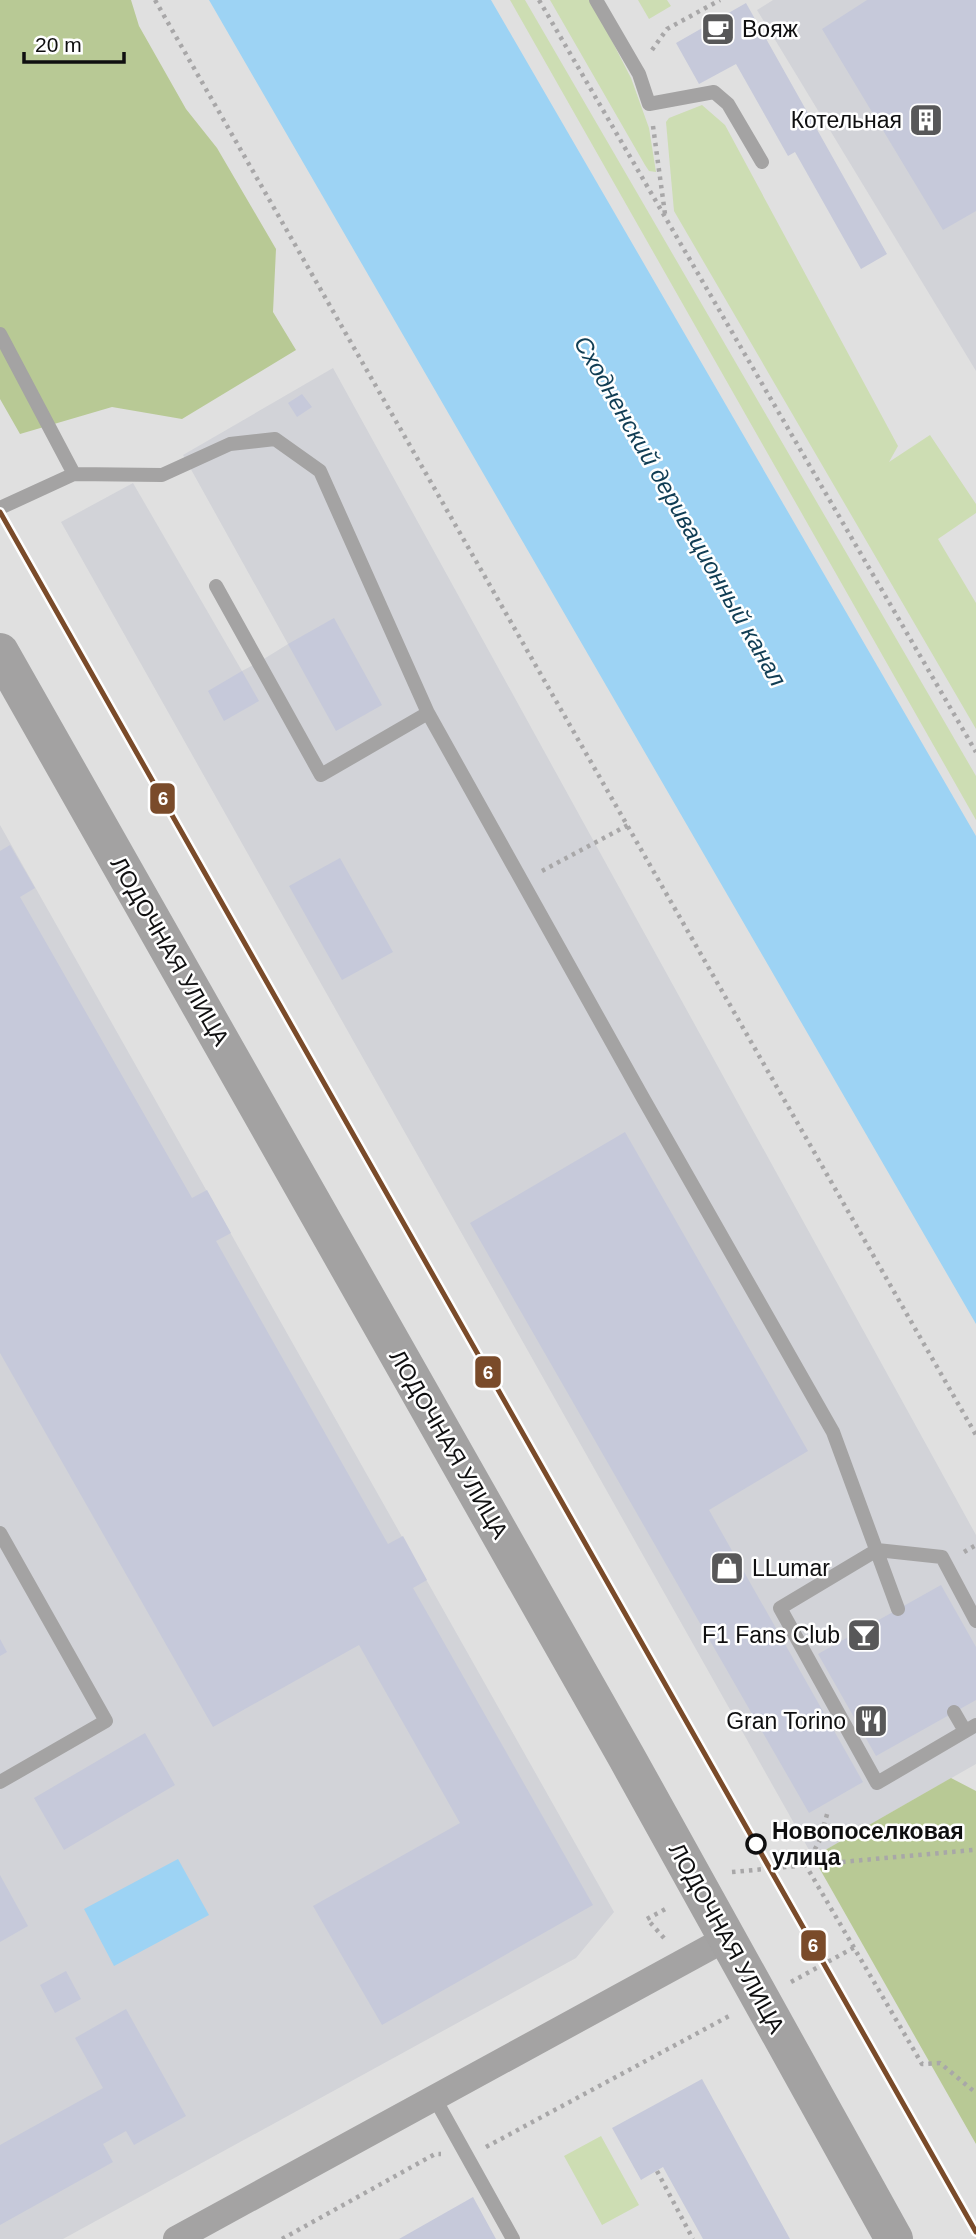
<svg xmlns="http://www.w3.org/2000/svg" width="976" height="2239" font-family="Helvetica,sans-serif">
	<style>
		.built { fill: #d2d3d8 }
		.green { fill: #cdddb3 }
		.forest { fill: #b8c995 }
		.water { fill: #9dd3f4 }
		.building { fill: #c6c9da }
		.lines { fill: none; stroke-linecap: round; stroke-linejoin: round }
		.path { stroke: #a8a7a8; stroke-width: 4.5; stroke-dasharray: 3.5 5; stroke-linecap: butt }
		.lane { stroke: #a4a3a3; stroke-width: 14 }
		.street { stroke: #a4a3a3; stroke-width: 26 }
		.secondary { stroke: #a3a2a2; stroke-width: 38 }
		.tram-1-casing { stroke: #fff; stroke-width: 10 }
		.tram-1 { stroke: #7a4b2a; stroke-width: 5 }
		.stop-dot { fill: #fff; stroke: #0f0f10; stroke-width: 3.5 }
		.labels { text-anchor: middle; stroke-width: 5; stroke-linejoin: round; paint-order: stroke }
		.poi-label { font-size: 23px; fill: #0f0f10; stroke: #fff; text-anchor: end }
		.street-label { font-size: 23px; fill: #0f0f10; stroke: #fff }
		.stop-label { font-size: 23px; font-weight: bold; fill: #0f0f10; stroke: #fff; text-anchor: start }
		.water-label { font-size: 24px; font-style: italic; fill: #103d54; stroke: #fff }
		.line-badge { stroke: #fff; stroke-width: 2.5 }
		.badge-label { font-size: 19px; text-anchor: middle; font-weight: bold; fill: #fff }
	</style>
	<rect width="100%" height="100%" fill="#e0e0e0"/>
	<!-- built -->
	<path class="built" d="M773 0H976V371L757 10Z
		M333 368 976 1535V1764L813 1857 61 522 133 483 242 671 259 662 288 644 183 455Z
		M0 825 614 1912 576 1958 63 2239H0Z"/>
	<!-- green -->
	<path class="green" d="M510 0H525L976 776V820Z
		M550 0H591L631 78 649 128 656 172 649 171 645 165Z
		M638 0H667L671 6 649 19Z
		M702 105 725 125 898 446 889 462 930 435 976 504V513L938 539 976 603V729L674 211 666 122 669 118Z
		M601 2136 639 2205 602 2225 564 2156Z"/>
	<!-- forest -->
	<path class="forest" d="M0 0H131L139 26 186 109 217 148 276 249 273 312 296 350 182 419 112 407 20 434 0 399Z
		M951 1778 976 1791V2144L813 1857Z"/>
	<!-- water -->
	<path class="water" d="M209 0H491L976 836V1324Z
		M178 1859 209 1915 114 1966 84 1909Z"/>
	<!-- building -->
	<path class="building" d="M867 0H976V211L943 230 822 29Z
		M746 3 887 254 861 269 795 152 788 156 736 64 699 84 676 43Z
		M302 394 312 407 297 417 288 403Z
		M334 618 382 705 336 731 288 644Z
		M242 671 259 701 224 721 208 691Z
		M10 845 35 888 20 897 192 1198 207 1190 231 1233 216 1241 388 1544 403 1536 427 1580 413 1588 593 1905 382 2025 313 1906 460 1823 359 1645 213 1727 0 1353V851Z
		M340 858 393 952 342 980 289 886Z
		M625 1132 808 1451 709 1510 863 1782 809 1813 470 1223Z
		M941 1585 976 1647V1700L876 1756 818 1654Z
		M0 1639 7 1652 0 1656Z
		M145 1733 175 1785 64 1850 34 1798Z
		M0 1875 28 1926 0 1942Z
		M66 1971 81 1999 55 2013 40 1985Z
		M126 2009 186 2116 134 2145 126 2131 103 2144 113 2162 0 2225V2145L103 2088 75 2038Z
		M702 2079 790 2239H703L663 2167 641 2180 612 2128Z
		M473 2197 496 2239H399Z"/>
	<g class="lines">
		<!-- path -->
		<path class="path" d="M155 0 976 1435
			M539 0 976 752
			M652 50 667 29 720 0
			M653 126 665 214
			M542 871 628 825
			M964 1552 976 1545
			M805 1864 922 2064 940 2063 976 2093
			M806 1864 819 1842 828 1811
			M732 1872 973 1850 976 1853
			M664 1938 647 1919 669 1907
			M791 1982 855 1947
			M486 2147 731 2015
			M657 2171 693 2239
			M282 2239 435 2154H441"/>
		<!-- lane -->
		<path class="lane" d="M596 0 639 74 649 104 714 92 728 104 762 162
			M0 334 74 474
			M0 508 74 474 162 475 230 444 275 439 320 471 428 713
			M216 586 321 775 428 713 643 1098 833 1432 898 1609
			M0 1533 106 1721 0 1782
			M976 1621 942 1557 877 1550 780 1608 877 1783 976 1725
			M954 1712 965 1731
			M434 2097 513 2239"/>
		<!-- street -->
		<path class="street" d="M176 2239 727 1938"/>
		<!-- secondary -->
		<path class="secondary" d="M0 652 627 1758 894 2239"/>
		<!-- tram-1 casing -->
		<g class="tram-1-casing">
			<path id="tram-1" d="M0 512 976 2232"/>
		</g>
		<!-- tram-1 -->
		<use href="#tram-1" class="tram-1"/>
	</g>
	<!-- icons -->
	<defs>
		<g id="cafe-square" transform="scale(1.75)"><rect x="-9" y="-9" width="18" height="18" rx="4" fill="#585859" stroke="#fff"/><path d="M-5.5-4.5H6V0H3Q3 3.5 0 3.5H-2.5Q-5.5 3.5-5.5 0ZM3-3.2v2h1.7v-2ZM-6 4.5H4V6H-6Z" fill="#fff"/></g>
		<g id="building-square" transform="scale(1.75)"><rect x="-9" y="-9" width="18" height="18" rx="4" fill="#585859" stroke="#fff"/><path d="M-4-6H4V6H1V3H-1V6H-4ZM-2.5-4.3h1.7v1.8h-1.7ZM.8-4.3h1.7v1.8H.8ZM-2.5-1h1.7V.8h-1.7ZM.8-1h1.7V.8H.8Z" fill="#fff"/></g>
		<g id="shop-square" transform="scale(1.75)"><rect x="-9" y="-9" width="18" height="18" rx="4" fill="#585859" stroke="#fff"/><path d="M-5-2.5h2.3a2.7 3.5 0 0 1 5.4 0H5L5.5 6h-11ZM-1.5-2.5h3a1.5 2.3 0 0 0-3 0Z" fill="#fff"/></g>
		<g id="bar-square" transform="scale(1.75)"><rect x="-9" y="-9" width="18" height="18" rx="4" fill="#585859" stroke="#fff"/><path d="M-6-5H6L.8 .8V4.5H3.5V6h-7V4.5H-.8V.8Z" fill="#fff"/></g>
		<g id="restaurant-square" transform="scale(1.75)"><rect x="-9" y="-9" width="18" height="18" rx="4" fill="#585859" stroke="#fff"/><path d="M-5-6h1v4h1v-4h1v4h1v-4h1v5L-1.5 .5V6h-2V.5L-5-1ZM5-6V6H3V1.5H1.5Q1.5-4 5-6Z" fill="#fff"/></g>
	</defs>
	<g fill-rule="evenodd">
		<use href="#cafe-square" x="718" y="29"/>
		<use href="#building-square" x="926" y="120"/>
		<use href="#shop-square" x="727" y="1568"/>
		<use href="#bar-square" x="864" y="1635"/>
		<use href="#restaurant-square" x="871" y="1721"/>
	</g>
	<!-- markers -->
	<circle class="stop-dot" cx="756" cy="1844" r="9"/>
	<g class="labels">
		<!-- poi labels -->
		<g class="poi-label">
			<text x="742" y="37" text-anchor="start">Вояж</text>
			<text x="902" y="128">Котельная</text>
			<text x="752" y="1576" text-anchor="start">LLumar</text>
			<text x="840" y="1643">F1 Fans Club</text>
			<text x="846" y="1729">Gran Torino</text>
		</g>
		<!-- street labels -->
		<g class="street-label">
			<text transform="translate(170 951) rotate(60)" y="8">ЛОДОЧНАЯ УЛИЦА</text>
			<text transform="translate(449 1444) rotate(60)" y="8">ЛОДОЧНАЯ УЛИЦА</text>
			<text transform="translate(727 1938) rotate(61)" y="8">ЛОДОЧНАЯ УЛИЦА</text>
		</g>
		<!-- stop labels -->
		<g class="stop-label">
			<text x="772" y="1839">Новопоселковая<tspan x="772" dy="26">улица</tspan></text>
		</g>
		<!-- water labels -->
		<g class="water-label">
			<text transform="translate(680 511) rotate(60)" y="8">Сходненский деривационный канал</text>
		</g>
	</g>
	<g class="line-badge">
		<rect x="149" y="782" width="27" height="33" rx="7" fill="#7a4b2a"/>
		<rect x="474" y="1355" width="28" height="34" rx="7" fill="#7a4b2a"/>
		<rect x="800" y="1929" width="27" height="33" rx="7" fill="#7a4b2a"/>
	</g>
	<g class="badge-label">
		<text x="163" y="805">6</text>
		<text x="488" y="1379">6</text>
		<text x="813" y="1952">6</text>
	</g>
	<!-- scale -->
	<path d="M24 52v10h100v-10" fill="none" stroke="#0f0f10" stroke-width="3.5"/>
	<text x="35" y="52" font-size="21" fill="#0f0f10" stroke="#ffffff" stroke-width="5" paint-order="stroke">20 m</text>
</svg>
